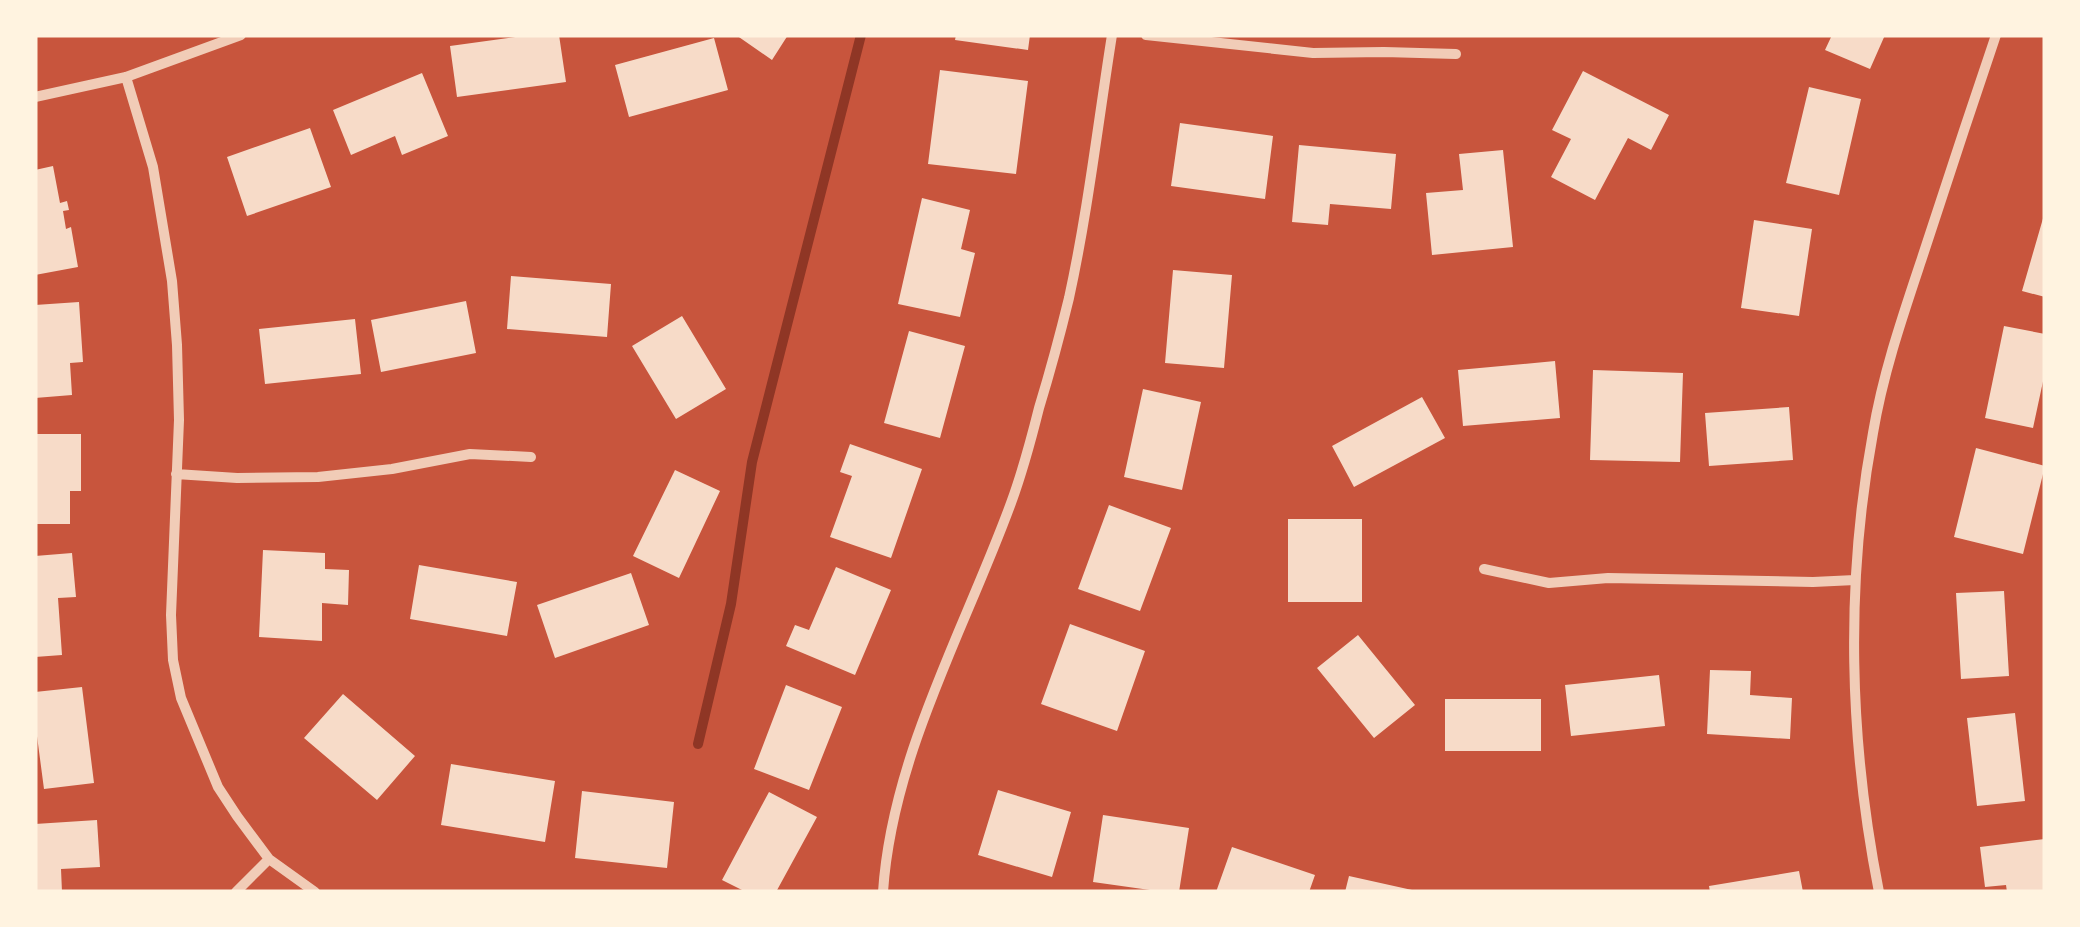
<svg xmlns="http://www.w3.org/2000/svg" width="2080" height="927" font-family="Rubik,sans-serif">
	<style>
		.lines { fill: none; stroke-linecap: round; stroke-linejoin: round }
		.stream { stroke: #8f3625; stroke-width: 10 }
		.building { fill: #f7dbc8 }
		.minor { stroke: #f1ccb7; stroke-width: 10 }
	</style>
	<rect width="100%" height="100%" fill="#c8553d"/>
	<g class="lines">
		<!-- stream -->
		<path class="stream" d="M698 744 731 604 752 462 861 35"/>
	</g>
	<!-- building -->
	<path class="building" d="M530 35H559L566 82 457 97 450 46Z
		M736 35H788L772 60Z
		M956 35H1030L1028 50 955 40Z
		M1832 35H1885L1870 69 1825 50Z
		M714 38 728 90 629 117 615 65Z
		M940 70 1028 81 1016 174 928 164Z
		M1583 71 1669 115 1651 150 1628 138 1595 200 1551 177 1571 139 1552 130Z
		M422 73 448 136 402 155 395 136 351 155 333 110Z
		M1809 87 1861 99 1839 195 1786 183Z
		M1180 123 1273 136 1265 199 1171 186Z
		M310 128 331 187 247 216 227 157Z
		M1299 145 1396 154 1391 209 1330 204 1328 225 1292 222Z
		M1503 150 1513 247 1432 255 1426 193 1463 190 1459 154Z
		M53 166 60 203 67 201 69 210 63 211 66 229 71 227 78 267 35 275V170Z
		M922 198 970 210 961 249 975 253 960 317 898 304Z
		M2044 215H2045V297L2022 291Z
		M1754 220 1812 229 1799 316 1741 308Z
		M1173 270 1232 275 1224 368 1165 363Z
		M511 276 611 284 607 337 507 329Z
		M466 301 476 353 381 372 371 320Z
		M79 302 83 362 70 363 72 395 35 398V305Z
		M682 316 726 389 676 419 632 346Z
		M355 319 361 374 265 384 259 329Z
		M2004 326 2045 334V372L2033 428 1985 418Z
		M909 331 965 346 940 438 884 423Z
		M1555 361 1560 418 1463 426 1458 370Z
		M1593 370 1683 373 1680 462 1590 460Z
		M1143 389 1201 402 1182 490 1124 477Z
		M1422 397 1445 438 1354 487 1332 446Z
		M1789 407 1793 460 1709 466 1705 413Z
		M35 434H81V491H70V524H35Z
		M850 444 922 469 891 558 830 537 852 476 840 472Z
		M1976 448 2045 466 2023 554 1954 537Z
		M675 470 720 491 679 578 633 556Z
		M1109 505 1171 528 1140 611 1078 589Z
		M1288 519H1362V602H1288Z
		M263 550 325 553V569L349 570 348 605 322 603V641L259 637Z
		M72 553 76 597 58 598 62 655 35 657V556Z
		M419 565 517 582 507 636 410 619Z
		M836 567 891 590 855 675 786 646 795 625 809 630Z
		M631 573 649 625 555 658 537 605Z
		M2004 591 2009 676 1961 679 1956 593Z
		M1070 624 1145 651 1117 731 1041 704Z
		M1358 635 1415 705 1374 738 1317 668Z
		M1710 670 1751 671 1750 695 1792 698 1790 739 1707 734Z
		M1659 675 1665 726 1571 736 1565 685Z
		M786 685 842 707 809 790 754 769Z
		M82 687 94 783 44 789 35 721V692Z
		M343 694 415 756 377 800 304 738Z
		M1445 699H1541V751H1445Z
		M2015 713 2025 801 1977 806 1967 718Z
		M451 764 555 781 545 842 441 825Z
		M998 790 1071 812 1052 877 978 855Z
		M582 791 674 802 667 868 575 858Z
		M769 792 817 817 776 892H746L722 880Z
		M1103 815 1189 828 1179 892H1164L1093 882Z
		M97 820 100 867 61 869 62 892H35V824Z
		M2045 839V892H2007L2006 885 1985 887 1980 847Z
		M1232 847 1315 875 1309 892H1216Z
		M1799 871 1803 892H1710L1709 886Z
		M1349 876 1412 890V892H1345Z"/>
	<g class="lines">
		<!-- minor -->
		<path class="minor" d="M1146 35 1313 53 1384 52 1456 54
			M126 77 153 167 172 281 177 345 179 420 171 615 173 660 181 698 218 787 237 816 269 859 315 892
			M35 97 126 77 241 35
			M176 474 237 478 318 477 392 469 470 454 531 457
			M1484 569 1549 583 1608 578 1813 582 1855 580
			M236 892 269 859
			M883 892C892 756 965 629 1011 503 1022 473 1031 440 1039 408 1050 372 1060 335 1069 298 1088 211 1098 123 1112 35
			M1879 892C1849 741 1845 584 1873 433 1883 373 1903 315 1922 258 1946 184 1971 109 1996 35"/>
	</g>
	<!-- border -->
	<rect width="2080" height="927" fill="none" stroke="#fff3e0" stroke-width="75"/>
</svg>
